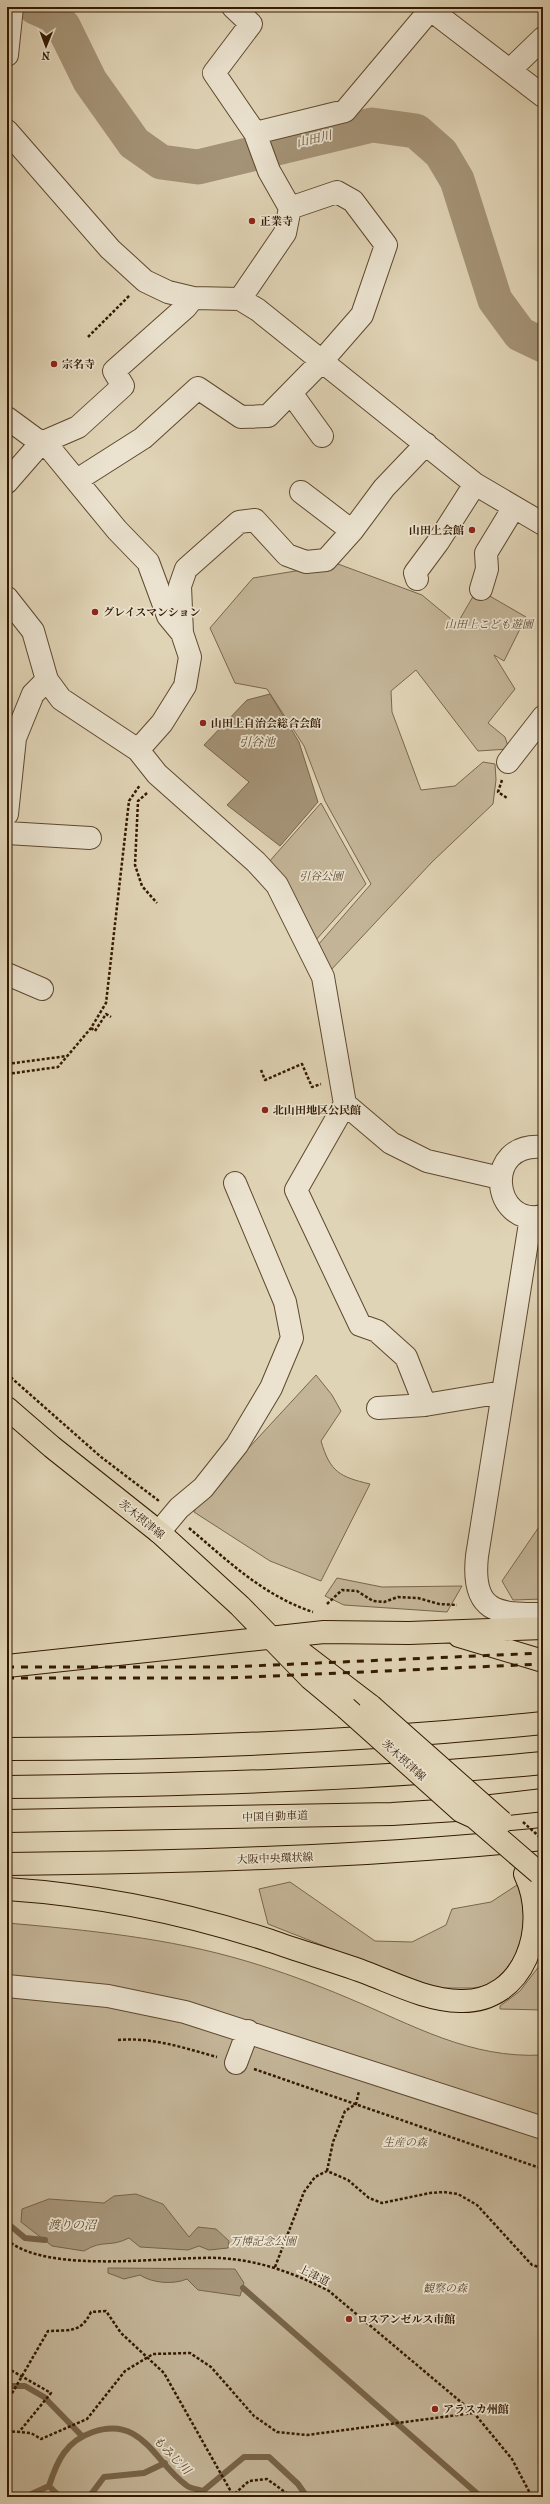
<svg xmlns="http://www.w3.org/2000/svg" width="550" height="2504" font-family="'IM FELL French Canon','Noto Serif JP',serif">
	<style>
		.green { fill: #c3b497; stroke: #7b664c }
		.water { fill: #a59478; stroke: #776348 }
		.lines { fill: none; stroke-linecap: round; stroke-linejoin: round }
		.stream { stroke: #776348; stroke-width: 6 }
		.river { stroke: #a59478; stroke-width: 35 }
		.minor-casing { stroke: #5e482e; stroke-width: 24 }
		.major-casing { stroke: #331900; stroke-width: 24 }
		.highway-casing { stroke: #331900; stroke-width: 24 }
		.path { stroke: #331900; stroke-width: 2.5; stroke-dasharray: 3 2; stroke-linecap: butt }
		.minor { stroke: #ebe3d0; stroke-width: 22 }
		.major { stroke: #e0d4b6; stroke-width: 22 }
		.highway { stroke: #e0d4b6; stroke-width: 22 }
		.rail { stroke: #331900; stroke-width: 3; stroke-dasharray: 7 7; stroke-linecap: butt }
		.major-bridge-casing { stroke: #331900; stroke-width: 24; stroke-linecap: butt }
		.path-bridge { stroke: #331900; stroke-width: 2.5; stroke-dasharray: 3 2; stroke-linecap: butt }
		.major-bridge { stroke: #e0d4b6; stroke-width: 22 }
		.poi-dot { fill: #8f2418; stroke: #ebe3d0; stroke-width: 1.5 }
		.labels { text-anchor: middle; stroke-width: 3.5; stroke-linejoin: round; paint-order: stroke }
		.poi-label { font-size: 11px; font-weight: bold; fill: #331900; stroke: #ebe3d0; text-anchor: start }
		.park-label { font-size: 11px; font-style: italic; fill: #5e482d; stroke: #ebe3d0 }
		.street-label { font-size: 11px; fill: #331900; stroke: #ebe3d0 }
		.water-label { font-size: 12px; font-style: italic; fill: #5b442a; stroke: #ebe3d0 }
	</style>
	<rect width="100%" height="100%" fill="#e0d4b6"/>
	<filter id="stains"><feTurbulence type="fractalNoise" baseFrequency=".005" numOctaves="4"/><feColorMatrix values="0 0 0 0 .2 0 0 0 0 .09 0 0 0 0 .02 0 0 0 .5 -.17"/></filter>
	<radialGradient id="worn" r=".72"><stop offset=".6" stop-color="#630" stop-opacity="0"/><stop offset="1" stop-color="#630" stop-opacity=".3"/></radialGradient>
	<!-- green -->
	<path class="green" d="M338 564 422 595 457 624 475 593 488 595 526 617 504 661 494 655 515 689 488 723 505 737 509 749 478 751 416 670 391 691 392 712 421 790 455 786 483 762 495 764 496 780 493 804 432 862 330 971 318 945 371 884 325 801 304 746 267 689 235 683 210 628 253 578Z
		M321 803 366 884 315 941 268 863Z
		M316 1375 332 1395 341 1411 321 1441C330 1472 340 1477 370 1484L321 1581 270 1561 194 1512 197 1505 222 1477Z
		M543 1521V1599L513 1600 502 1581Z
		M337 1578 382 1587 462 1586 447 1612 344 1605 325 1596Z
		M290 1882 375 1941 412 1942 446 1925 452 1909 491 1902 517 1885 524 1896 529 1934 502 1976 484 1986 473 1988H437L413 1981 268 1924 259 1889Z
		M7 1923C87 1930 169 1938 246 1961 280 1971 315 1984 348 1998 413 2025 470 2059 543 2055V2497H7Z
		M543 1961V2010L500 2009V2006L520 1991Z"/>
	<!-- water -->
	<path class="water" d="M270 694 299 742 318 802 280 846 227 805 249 782 204 745 247 700Z
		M136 2194 163 2204 189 2237 198 2227 216 2229 229 2241 228 2248 209 2250 199 2246 188 2250 140 2247 129 2238C109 2248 103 2239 84 2251L52 2246 21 2222 22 2209 49 2199 104 2203 114 2196Z
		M108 2268 235 2269 244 2283 240 2296 198 2290 187 2279C173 2285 152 2283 140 2275L124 2279 108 2273Z"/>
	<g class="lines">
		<!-- stream -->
		<path class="stream" d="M7 2223 25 2238 45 2240
			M243 2288 481 2497
			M7 2386H25L44 2397 82 2436
			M49 2486 60 2497
			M25 2497 49 2486C57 2461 66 2441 93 2432 142 2415 155 2463 186 2485 190 2489 198 2489 203 2491L244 2457H269L298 2484 307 2497
			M89 2497 104 2477 144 2473 165 2463"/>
		<!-- river -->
		<path class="river" d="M35 7 53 15 63 26 90 81 134 143 161 162 198 167 372 125 416 131 441 153 457 180 495 300 520 334 543 345"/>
		<!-- minor casing -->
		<g class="minor-casing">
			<path id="minor" d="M233 7 251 24 214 73 255 133 269 171 290 208 285 233 240 299
				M427 7 543 96
				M7 55 12 7
				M510 70 543 38
				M7 131 110 249 145 281 168 292 193 298 240 299 258 310 475 484 543 524
				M255 133 345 111 430 10
				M291 393 322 436
				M7 418 52 451 117 530 148 562 168 616 182 633 190 657 185 686 162 723 138 750
				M77 480 143 438 198 388 241 417 268 416 321 362 362 315 386 245 353 201 337 192 290 208
				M7 482 41 443 78 427 123 386 114 371 186 307 193 298
				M301 492 352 531
				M417 579 415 573 438 542 475 484
				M481 589 487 569 486 553 514 507
				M7 598 33 631 47 680 61 699 138 750 157 774 256 862 277 885 323 977 345 1104 391 1143 427 1161 500 1178
				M182 633 180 586 186 569 239 522 255 520 287 555 306 562 326 560 352 531 384 488 426 444
				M508 762 543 717
				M7 814 15 738 33 694 47 680
				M7 833 90 838
				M7 974 42 989
				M345 1104 296 1190 360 1325 377 1331 406 1357 425 1405
				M543 1147C482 1141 492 1228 543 1216
				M531 1217 477 1556C471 1612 497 1615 543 1614
				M378 1408 425 1405 503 1392
				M159 1532 179 1508 203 1488 237 1445 271 1388 292 1338 285 1302 235 1183
				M7 1986 108 1996 185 2012 543 2128
				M236 2063 248 2031"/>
		</g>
		<!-- major casing -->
		<g class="major-casing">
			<path id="major" d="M7 1408 52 1447 159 1532 240 1606 310 1678 346 1708
				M459 1636 543 1661
				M303 1654 371 1706
				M7 1666 324 1632 409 1633 543 1628
				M7 1749C186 1749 365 1741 543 1723
				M7 1864C186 1862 365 1857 543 1839
				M7 1889C97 1895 185 1913 271 1941 302 1952 334 1961 364 1972 396 1984 426 2000 460 2001 525 2003 550 1926 525 1874"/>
		</g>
		<!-- highway casing -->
		<g class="highway-casing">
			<path id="highway" d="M7 1787C186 1785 365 1780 543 1763
				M7 1821 392 1814 456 1810 543 1800"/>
		</g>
		<!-- path -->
		<path class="path" d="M88 337 130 295
			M502 780 498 792 507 798
			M147 793 138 801 135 865 142 886 157 903
			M91 1028 95 1031 106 1014 111 1017
			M7 1064 67 1056
			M261 1070 265 1080 302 1064 312 1087 321 1084
			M7 1074 58 1067 91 1028 106 1003 129 801 140 785
			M7 1374 101 1457 159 1501
			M189 1528C228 1561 264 1596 313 1612
			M327 1604 342 1590 357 1591 373 1601 384 1602 398 1597 418 1598 439 1604 457 1605
			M118 2040C153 2037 184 2048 217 2057
			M254 2069 543 2169
			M327 2171 333 2142 345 2111 356 2104 359 2091
			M7 2240C49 2275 164 2256 219 2258 259 2260 294 2273 329 2291L474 2413 512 2459 532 2497
			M275 2267 304 2192 315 2177 327 2171 348 2180 369 2198 382 2203 430 2193 444 2192 458 2194 477 2205 532 2265 543 2268
			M7 2368 51 2393 19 2432
			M7 2431 31 2433 41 2439 87 2419 125 2371 153 2354 190 2353 211 2367 254 2416 277 2432 307 2435 473 2413
			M231 2497 249 2481 267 2479 292 2497"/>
		<!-- minor -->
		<use href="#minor" class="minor"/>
		<!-- major -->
		<use href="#major" class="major"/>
		<!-- highway -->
		<use href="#highway" class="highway"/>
		<!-- rail -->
		<path class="rail" d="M7 1667H228L543 1653
			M7 1678H227L543 1664"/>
		<!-- major-bridge casing -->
		<g class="major-bridge-casing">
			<path id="major-bridge" d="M371 1706 502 1822
				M346 1708 461 1811 474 1817 539 1873"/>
		</g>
		<!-- path-bridge -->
		<path class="path-bridge" d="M523 1822 543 1840
			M7 2402 48 2331C70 2330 81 2333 91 2312L106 2311 121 2333 164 2373 234 2497"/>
		<!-- major-bridge -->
		<use href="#major-bridge" class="major-bridge"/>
	</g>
	<!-- markers -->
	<g class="poi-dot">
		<circle cx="252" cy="221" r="4"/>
		<circle cx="54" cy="364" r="4"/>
		<circle cx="472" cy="530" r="4"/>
		<circle cx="95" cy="612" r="4"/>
		<circle cx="203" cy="723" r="4"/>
		<circle cx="265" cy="1110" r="4"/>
		<circle cx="349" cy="2319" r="4"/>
		<circle cx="435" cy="2409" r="4"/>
	</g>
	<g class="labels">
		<!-- poi labels -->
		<g class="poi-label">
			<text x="260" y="225">正業寺</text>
			<text x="62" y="368">宗名寺</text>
			<text x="464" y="534" text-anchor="end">山田上会館</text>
			<text x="103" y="616">グレイスマンション</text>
			<text x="211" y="727">山田上自治会総合会館</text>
			<text x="273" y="1114">北山田地区公民館</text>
			<text x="357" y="2323">ロスアンゼルス市館</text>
			<text x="443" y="2413">アラスカ州館</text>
		</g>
		<!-- park labels -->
		<g class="park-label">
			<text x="489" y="628">山田上こども遊園</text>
			<text x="321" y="880">引谷公園</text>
			<text x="405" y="2146">生産の森</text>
			<text x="263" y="2245">万博記念公園</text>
			<text x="445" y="2292">観察の森</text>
		</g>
		<!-- street labels -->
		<g class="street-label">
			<text transform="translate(142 1519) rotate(39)" y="4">茨木摂津線</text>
			<text transform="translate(404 1760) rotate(42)" y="4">茨木摂津線</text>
			<text transform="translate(275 1816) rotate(-2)" y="4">中国自動車道</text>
			<text transform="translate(275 1858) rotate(-2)" y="4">大阪中央環状線</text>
			<text transform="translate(314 2275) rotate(26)" y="4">上津道</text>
		</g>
		<!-- water labels -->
		<g class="water-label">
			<text transform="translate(314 139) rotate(-13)" y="4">山田川</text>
			<text x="257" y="746">引谷池</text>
			<text x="72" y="2229">渡りの沼</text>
			<text transform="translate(172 2455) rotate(46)" y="4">もみじ川</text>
		</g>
	</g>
	<!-- margin -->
	<rect width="550" height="2504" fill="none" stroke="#e0d4b6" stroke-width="24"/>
	<rect x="8" y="8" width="534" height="2488" fill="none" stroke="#331900" stroke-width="2"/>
	<rect x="12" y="12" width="526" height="2480" fill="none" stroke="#331900"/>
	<!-- north arrow -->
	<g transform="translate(46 46) rotate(181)" stroke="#ebe3d0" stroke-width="3" paint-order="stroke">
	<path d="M0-3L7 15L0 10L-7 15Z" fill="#331900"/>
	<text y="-6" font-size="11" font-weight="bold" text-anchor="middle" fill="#331900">N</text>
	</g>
	<rect width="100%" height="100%" filter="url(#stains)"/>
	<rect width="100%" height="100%" fill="url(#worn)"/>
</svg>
